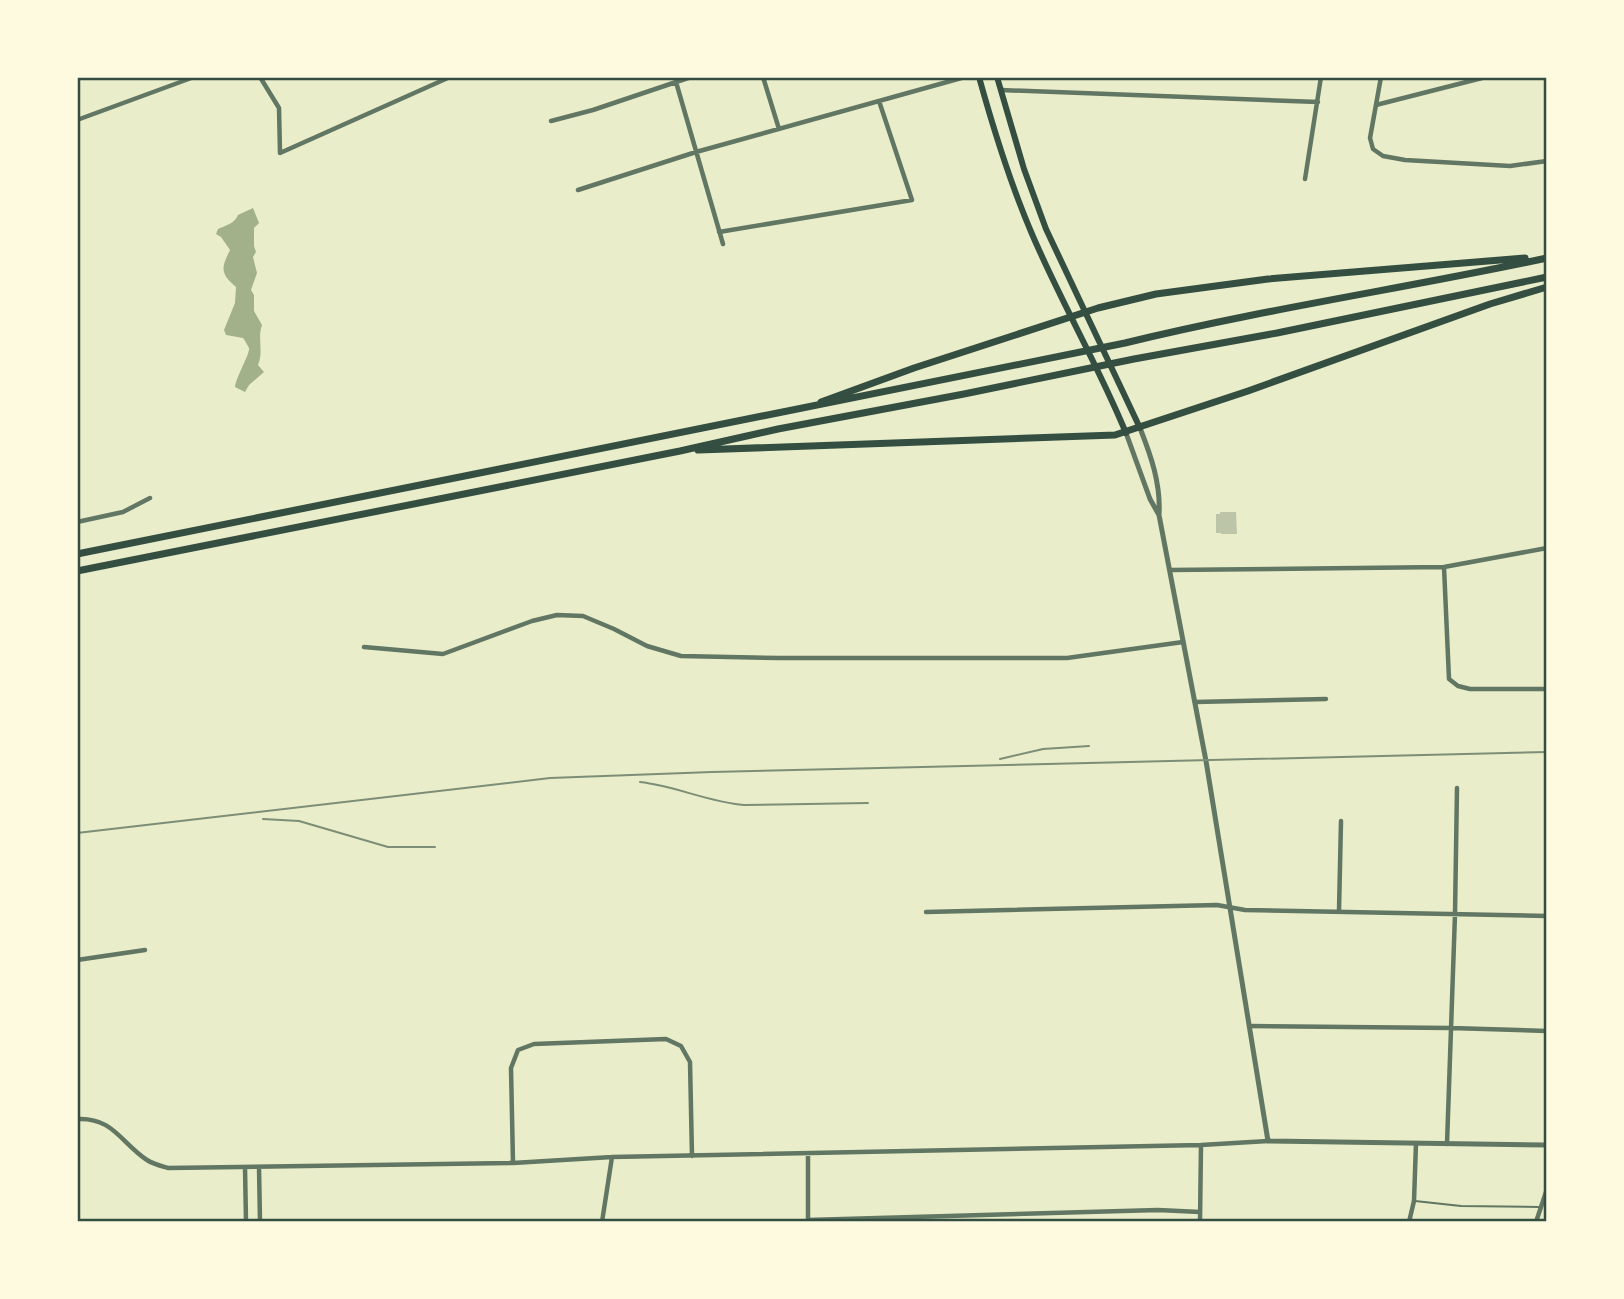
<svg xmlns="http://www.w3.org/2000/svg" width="1624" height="1299" font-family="Bitter,serif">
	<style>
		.water { fill: #a3b18a }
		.building { fill: #bcc5a7 }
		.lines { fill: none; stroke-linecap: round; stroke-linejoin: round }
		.service { stroke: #617663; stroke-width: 2 }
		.minor { stroke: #617663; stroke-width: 4.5 }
		.tertiary { stroke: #617663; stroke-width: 5 }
		.secondary { stroke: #344e41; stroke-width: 6 }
		.motorway { stroke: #344e41; stroke-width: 7 }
		.rail { stroke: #7c8e77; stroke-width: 2 }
		.neatline { fill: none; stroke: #344e41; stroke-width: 2.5 }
	</style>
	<rect width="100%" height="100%" fill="#e9edc9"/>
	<!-- water -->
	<path class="water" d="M253 208 259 223 254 228V246L256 252 253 257 257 273 251 290 254 295V311L262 325C257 339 264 351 258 365L264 372 249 385 245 392 235 387C236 377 250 354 249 348 248 346 244 339 243 338L226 335 224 330 235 303 236 287C220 273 221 268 230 250L221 237 216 234 218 229C225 226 235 223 238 215Z"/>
	<!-- building -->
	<path class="building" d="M1220 512H1236L1237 534H1221V533H1216V514H1220Z"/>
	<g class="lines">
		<!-- service -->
		<path class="service" d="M1415 1201 1461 1206 1539 1207"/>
		<!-- minor -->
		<path class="minor" d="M260 77 279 108 280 153 450 77
			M763 77 779 129
			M1381 77 1370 138 1373 149 1383 156 1405 160 1510 166 1547 161
			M676 82 723 244
			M1001 90 1318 102
			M1376 105 1486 77
			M77 120 194 77
			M551 121 593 110 691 77
			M1305 179 1321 77
			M578 190 696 152 965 77
			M719 232 912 200 879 101
			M77 522 123 512 150 498
			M1444 567 1449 679 1458 686 1470 689H1547
			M1170 570 1444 567 1547 548
			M364 647 443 654 532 621 557 615 583 616 614 629 647 646 681 656 779 658H1067L1183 642
			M1195 702 1326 699
			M1339 911 1341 821
			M926 912 1217 905 1245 910 1547 916
			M77 960 145 950
			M1249 1026 1451 1028 1547 1031
			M77 1119C113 1117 121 1143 147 1160 153 1164 161 1166 168 1168L513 1163 612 1157 1201 1145 1268 1141
			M1447 1144 1455 914 1457 788
			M513 1163 511 1068 518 1050 534 1044 666 1039 681 1046 690 1062 692 1156
			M245 1167 246 1222
			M259 1167 260 1222
			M808 1220 1158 1210 1200 1212
			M602 1222 612 1157
			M808 1222V1154
			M1200 1222 1201 1145
			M1409 1222 1414 1201 1416 1143
			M1536 1222 1547 1189"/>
		<!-- tertiary -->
		<path class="tertiary" d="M1140 428C1151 456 1161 484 1159 515L1206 761 1268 1141 1547 1145
			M1126 433 1150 499 1159 515"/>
		<!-- secondary -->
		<path class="secondary" d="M979 77C994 131 1010 183 1032 234 1061 302 1098 365 1126 433
			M997 77 1024 169 1046 229 1140 428"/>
		<!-- motorway -->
		<path class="motorway" d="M821 402 914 368 1098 308 1156 294 1268 279 1525 258
			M698 450 1115 435 1248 391 1490 304 1547 287
			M77 554 1125 343C1264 309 1407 288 1547 258
			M77 571 680 451 778 429 964 394 1134 359 1277 333 1547 277"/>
		<!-- rail -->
		<path class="rail" d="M1000 759 1043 749 1089 746
			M640 782C676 786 708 802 744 805L868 803
			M263 819 299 821 388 847H435
			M77 833 550 778 712 772 1547 752"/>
	</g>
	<!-- border -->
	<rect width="1624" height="1299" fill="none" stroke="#fefae0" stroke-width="158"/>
	<rect x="79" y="79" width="1466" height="1141" class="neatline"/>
</svg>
